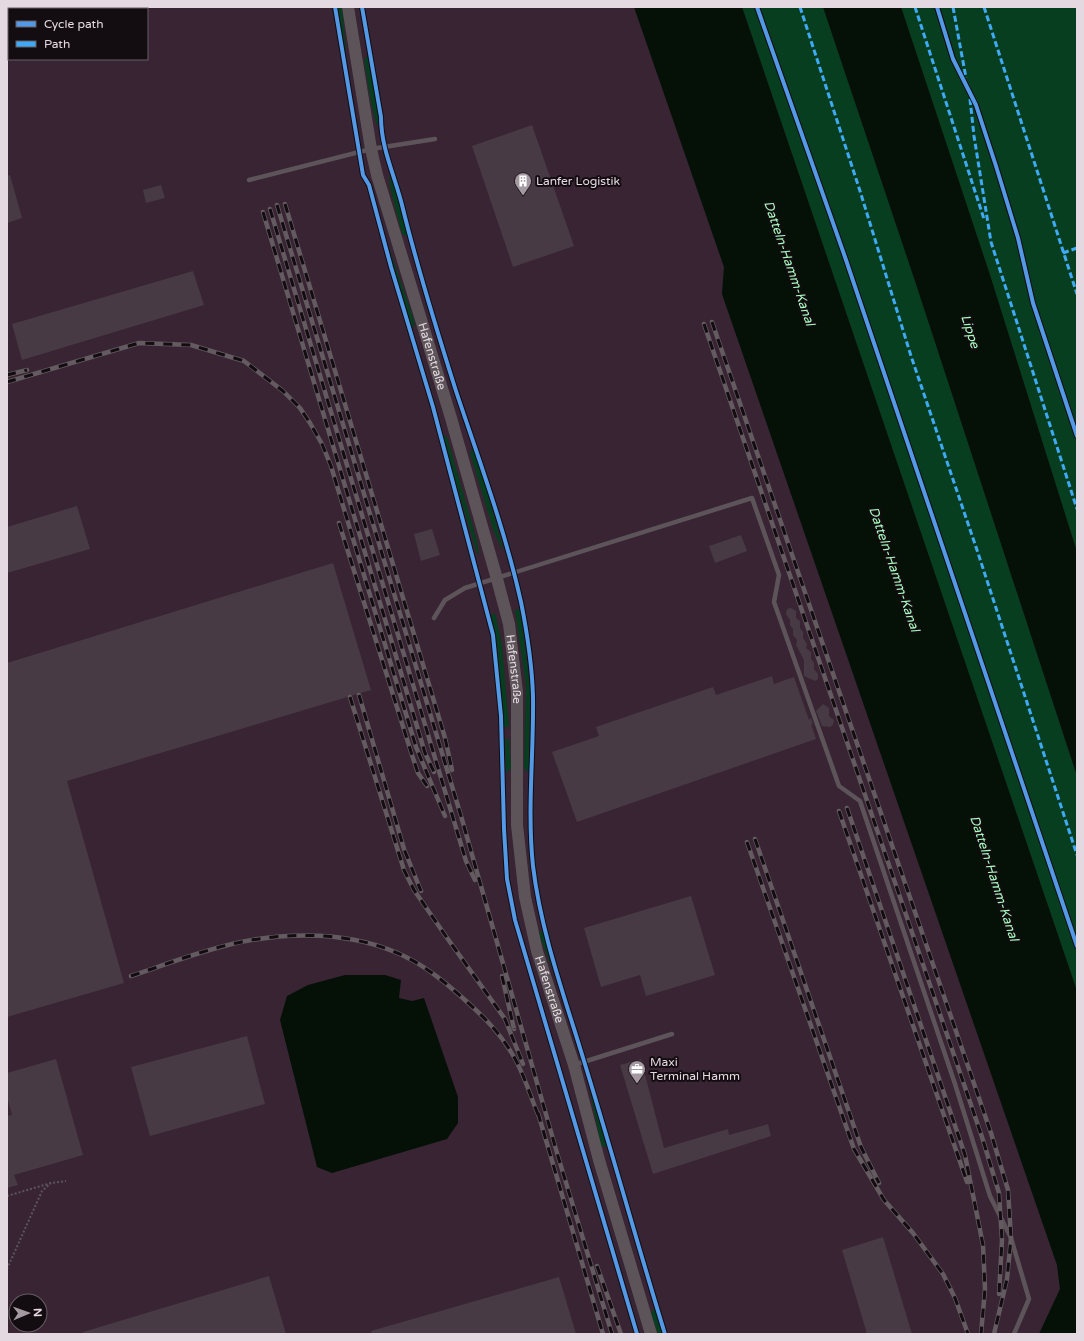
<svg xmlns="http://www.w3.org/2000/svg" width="1084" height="1341" font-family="'Varela Round',sans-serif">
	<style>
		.built { fill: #382433; fill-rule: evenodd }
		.green { fill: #073e20 }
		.water { fill: #051107 }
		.building { fill: #473a44 }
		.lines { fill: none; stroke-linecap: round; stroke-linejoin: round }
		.path { stroke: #5d555b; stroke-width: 2; stroke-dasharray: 2 2; stroke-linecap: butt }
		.service { stroke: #5d545a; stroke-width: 4.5 }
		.tertiary { stroke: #5d545a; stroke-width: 12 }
		.rail-casing { stroke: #635b60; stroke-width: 4.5 }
		.rail { stroke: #130c11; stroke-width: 3; stroke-dasharray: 9; stroke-linecap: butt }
		.quiet { stroke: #3fa9f5; stroke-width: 3; stroke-dasharray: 6 3; stroke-linecap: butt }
		.cycleway-casing { stroke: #130c11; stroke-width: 6 }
		.cycleway { stroke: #5399e6; stroke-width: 4 }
		.labels { text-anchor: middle; stroke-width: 4; stroke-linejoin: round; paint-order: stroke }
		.poi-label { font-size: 12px; fill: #e5d9e1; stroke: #130c11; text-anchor: start }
		.street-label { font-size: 12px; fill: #e5d9e1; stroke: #130c11 }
		.water-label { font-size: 13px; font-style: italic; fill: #a6fcbe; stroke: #130c11 }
	</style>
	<rect width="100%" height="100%" fill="#2c232a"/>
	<!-- built -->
	<path class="built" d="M7 7H634L724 267 722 294 1057 1265 1060 1289 1039 1334H7ZM9 9H147V59H9ZM16 1301H40V1325H16Z"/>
	<!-- green -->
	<path class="green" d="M337 7H342L346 51 345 52Z
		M742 7H823L916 284 1077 776V991Z
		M901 7H1077V552L989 272Z
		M368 55 379 119 377 126 371 102 364 60Z
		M389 175 396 190 408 237 402 234 390 187Z
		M387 242 415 323 412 329 386 243Z
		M441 434 447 437 477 541 479 555 477 553Z
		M474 446 503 548 502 549 494 532 470 453Z
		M520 609 530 686 529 773 524 768 526 686 515 610Z
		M495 613 502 645 509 727H504L497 645 491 615Z
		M505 739H509L511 768 506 773Z
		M543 929 558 981 557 982 539 934Z
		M590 1092H591L607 1148 601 1145Z
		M655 1307 663 1334H658L651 1313Z"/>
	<!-- water -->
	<path class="water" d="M634 7H742L1077 991V1334H1039L1060 1289 1057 1265 722 294 724 267Z
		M823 7H901L989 272 1077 552V776L916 284Z
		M345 975H385L401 980 399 998 412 1001 424 998 458 1097V1123L447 1139 332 1173 317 1167 280 1020 287 996 308 985Z"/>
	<!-- building -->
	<path class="building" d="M532 125 574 246 513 267 472 146Z
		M10 175 22 218 7 223V176Z
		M161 185 165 198 146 203 143 190Z
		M193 271 204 305 22 360 12 324Z
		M77 506 90 549 7 573V527Z
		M432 529 440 555 421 561 414 534Z
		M741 535 747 551 715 563 709 546Z
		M333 563 371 690 67 781 124 983 7 1017V663Z
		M791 608 796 611V618L800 621V628L803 632V638L807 644 806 648 811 652V659L814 663V669L818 674V679L815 681 804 676V660L796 645 797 640 793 635V629L790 625V620L786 614 787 609Z
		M772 676 774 684 794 677 809 720 811 718 813 725 811 724 816 739 577 822 552 752 599 736 596 727 713 687 716 695Z
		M823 704 829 708V716L834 720 833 725 830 727 822 726 816 711Z
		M691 896 715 975 646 996 640 975 601 987 584 928Z
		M247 1036 265 1104 150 1136 131 1067Z
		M56 1059 83 1155 14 1175 18 1185 7 1188V1116L12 1115 7 1097V1073Z
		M641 1059 664 1148 728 1129 729 1135 768 1124 771 1136 653 1174 620 1065Z
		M883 1237 912 1334H867L842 1250Z
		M269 1276 286 1334H83V1332Z
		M559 1277 576 1334H372L371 1331Z"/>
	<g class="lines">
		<!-- path -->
		<path class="path" d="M7 1196 51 1183 66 1181
			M7 1269 42 1191 51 1183"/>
		<!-- service -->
		<path class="service" d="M249 180 371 149 435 139
			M434 618 445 600 465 588 752 498 779 575 774 602 839 786 860 801 955 1084 990 1196 1011 1238 1029 1299 1014 1334
			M574 1065 672 1034"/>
		<!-- tertiary -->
		<path class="tertiary" id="s1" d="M348 7 371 149 377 175 451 418 497 579 509 624 517 692V825L525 897 537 951 574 1065 599 1160 651 1334"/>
		<!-- rail casing -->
		<g class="rail-casing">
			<path id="rail" d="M285 204 445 738 452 770
				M277 205 461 816 557 1153 612 1334
				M270 209 466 861 475 880
				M263 212 425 753 434 772
				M712 322 991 1133 1008 1190 1011 1238 1007 1279 994 1334
				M704 324 982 1137 999 1193 1002 1240 999 1294
				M7 375 27 370
				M7 382 139 343 191 345 244 361 283 391 300 408 310 423 322 444 331 466 416 747 445 816
				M339 523 412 755 418 773 427 786
				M359 695 404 849 421 891
				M350 697 404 870 414 890 445 935 505 1019 523 1064
				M847 808 965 1155 983 1245 985 1289 981 1334
				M839 811 967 1182
				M755 839 851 1118 861 1147 879 1183
				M747 842 854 1149 884 1200 913 1233 943 1274 955 1298 968 1334
				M131 976C164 965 198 952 232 944 288 931 352 931 404 956 427 967 447 984 465 1000 485 1018 501 1034 514 1057 525 1076 531 1099 540 1119
				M502 976 514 1029
				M538 1113 603 1334
				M597 1266 621 1334"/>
		</g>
		<!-- rail -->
		<use href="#rail" class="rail"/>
		<!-- quiet -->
		<path class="quiet" d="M800 7 860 191 911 356 977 550 1077 855
			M915 7 984 219
			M953 7 966 78
			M984 7 1077 294
			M970 99 974 136 991 242 1077 509
			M1063 253 1077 248"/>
		<!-- cycleway casing -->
		<g class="cycleway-casing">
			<path id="cycleway" d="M335 7 363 175 369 185 391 267 433 407 493 635 501 716 504 829 507 879 515 920 637 1334
				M362 7 381 117C381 150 396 178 403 209 418 270 437 331 456 391 479 460 505 530 521 602 527 632 532 665 533 696 534 752 527 810 533 866 541 933 565 998 584 1061 612 1152 637 1243 665 1334
				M757 7 845 257 1077 946
				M937 7 953 59 976 105 996 166 1018 238 1033 303 1077 436"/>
		</g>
		<!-- cycleway -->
		<use href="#cycleway" class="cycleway"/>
	</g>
	<!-- icons -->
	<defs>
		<g id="building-pin" transform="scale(0.9)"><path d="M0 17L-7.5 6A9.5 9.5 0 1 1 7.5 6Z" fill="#a499a1" stroke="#130c11"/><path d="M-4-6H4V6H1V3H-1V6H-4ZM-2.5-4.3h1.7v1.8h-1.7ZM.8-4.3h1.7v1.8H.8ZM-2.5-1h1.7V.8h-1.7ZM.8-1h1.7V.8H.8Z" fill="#fff"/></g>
		<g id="office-pin" transform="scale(0.9)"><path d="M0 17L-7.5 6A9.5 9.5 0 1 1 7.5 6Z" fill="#a499a1" stroke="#130c11"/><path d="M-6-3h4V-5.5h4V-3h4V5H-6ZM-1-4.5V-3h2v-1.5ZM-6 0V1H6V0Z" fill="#fff"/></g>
	</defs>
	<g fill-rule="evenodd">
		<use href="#building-pin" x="523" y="181"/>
		<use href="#office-pin" x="637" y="1069"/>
	</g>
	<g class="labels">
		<!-- poi labels -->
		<g class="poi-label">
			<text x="536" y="185">Lanfer Logistik</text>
			<text x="650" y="1066">Maxi<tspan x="650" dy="14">Terminal Hamm</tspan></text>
		</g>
		<!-- street labels -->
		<g class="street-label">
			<text dy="4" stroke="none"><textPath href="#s1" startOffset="360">Hafenstraße</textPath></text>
			<text dy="4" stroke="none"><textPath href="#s1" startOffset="684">Hafenstraße</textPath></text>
			<text dy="4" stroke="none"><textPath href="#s1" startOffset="1008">Hafenstraße</textPath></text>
		</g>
		<!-- water labels -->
		<g class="water-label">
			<text transform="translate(790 263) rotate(71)" y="5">Datteln-Hamm-Kanal</text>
			<text transform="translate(971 331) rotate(72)" y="5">Lippe</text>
			<text transform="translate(895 569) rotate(71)" y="5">Datteln-Hamm-Kanal</text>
			<text transform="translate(995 878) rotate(72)" y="5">Datteln-Hamm-Kanal</text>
		</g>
	</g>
	<!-- border -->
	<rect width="1084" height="1341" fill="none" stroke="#e5d9e1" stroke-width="16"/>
	<!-- legend -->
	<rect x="8" y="8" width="140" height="52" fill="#130c11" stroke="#675e64"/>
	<rect x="16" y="21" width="20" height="6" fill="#5399e6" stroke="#675e64"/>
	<text x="44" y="28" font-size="12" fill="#e5d9e1">Cycle path</text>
	<rect x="16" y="41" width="20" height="6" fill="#3fa9f5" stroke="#675e64"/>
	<text x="44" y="48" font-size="12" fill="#e5d9e1">Path</text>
	<!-- north arrow -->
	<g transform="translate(28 1313) rotate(88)"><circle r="19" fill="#130c11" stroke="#675e64"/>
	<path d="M0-3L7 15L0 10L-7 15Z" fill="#a499a1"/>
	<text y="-6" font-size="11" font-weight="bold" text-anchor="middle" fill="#e5d9e1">N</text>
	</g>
</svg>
